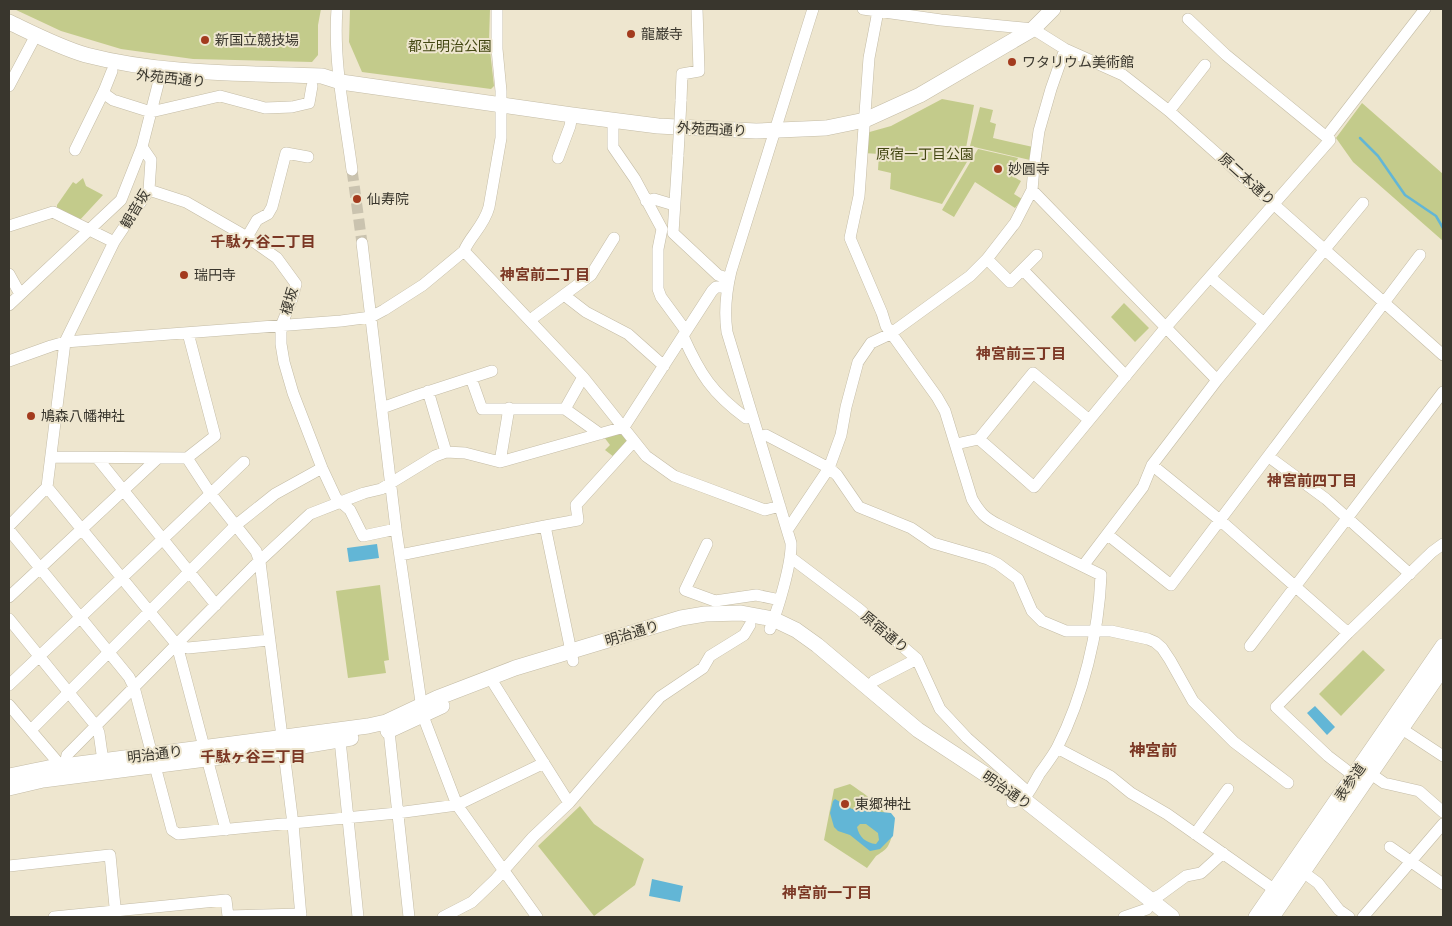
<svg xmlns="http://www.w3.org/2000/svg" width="1452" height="926" font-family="'IBM Plex Sans','Noto Sans JP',sans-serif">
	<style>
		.green { fill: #c3cb8b }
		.water { fill: #62b6d6; fill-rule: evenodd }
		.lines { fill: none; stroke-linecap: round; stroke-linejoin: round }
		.stream { stroke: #62b6d6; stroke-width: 2.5 }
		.minor-tunnel { stroke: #cac3af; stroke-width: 11; stroke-dasharray: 11 5.5; stroke-linecap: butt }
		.minor-casing { stroke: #c4bca6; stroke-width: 12 }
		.major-casing { stroke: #c4bca6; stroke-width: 16 }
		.minor { stroke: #fff; stroke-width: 11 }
		.major { stroke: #fff; stroke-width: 15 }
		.minor-bridge-casing { stroke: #c4bca6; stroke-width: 12; stroke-linecap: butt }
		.minor-bridge { stroke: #fff; stroke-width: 11 }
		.poi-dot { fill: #a33b1e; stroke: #eee6cf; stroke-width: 2 }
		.labels { text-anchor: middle; stroke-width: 4; stroke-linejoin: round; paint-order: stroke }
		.poi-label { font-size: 14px; fill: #39362d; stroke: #eee6cf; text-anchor: start }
		.park-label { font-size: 14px; fill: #434712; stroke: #eee6cf }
		.street-label { font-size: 14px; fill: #39362d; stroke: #eee6cf }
		.neighbourhood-label { font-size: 15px; font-weight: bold; fill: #7b3724; stroke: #eee6cf }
		.quarter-label { font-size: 16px; font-weight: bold; fill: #7b3724; stroke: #eee6cf }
	</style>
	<rect width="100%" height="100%" fill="#eee6cf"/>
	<!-- green -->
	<path class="green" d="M14 9H321L318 25V55L312 62 193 59 121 49 61 31Z
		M350 9H490L489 41 494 86 491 89 362 72 349 42Z
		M942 99 974 105 966 148 974 150 942 204 890 189 891 173 878 170 879 154 864 153 866 133 891 126Z
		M1362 103 1443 174V241L1353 162 1336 138Z
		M980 107 993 110 990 122 996 124 993 138 1033 147 1030 160 970 146Z
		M978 149 1018 158 1010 175 1021 181 1014 194 1022 199 1015 208 975 182 954 217 942 210Z
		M83 178 86 186 103 195 78 222 57 210V205L73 182 76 184Z
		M1124 303 1149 328 1135 342 1111 317Z
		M623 430 630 441 614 457 605 450 610 445 604 437Z
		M380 585 389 660 384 661 386 673 348 678 336 591Z
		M1363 650 1385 670 1341 716 1319 694Z
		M850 784C869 797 904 819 888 846 885 851 880 853 876 856 873 860 870 864 867 868L824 840 834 789Z
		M580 806 594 824 644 859 635 885 594 916 538 846Z"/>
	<!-- water -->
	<path class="water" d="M377 544 379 558 349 562 347 548Z
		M1315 706 1335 727 1327 735 1307 713Z
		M835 799 852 809 891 813 895 818 893 836 880 849 870 851 850 835 838 831 834 827 830 813 833 801ZM860 824H866L878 833 879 840 876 844C866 843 859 837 857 827Z
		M652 879 683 886 680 902 649 896Z"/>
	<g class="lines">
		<!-- stream -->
		<path class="stream" d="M1360 138 1378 156 1405 195 1436 216 1443 228"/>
		<!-- minor-tunnel -->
		<path class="minor-tunnel" d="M352 170 362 243"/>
		<!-- minor casing -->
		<g class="minor-casing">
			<path id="minor" d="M337 9C333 62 345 117 352 170
				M863 9 941 20 1033 29 1065 49 1123 75 1169 111 1443 355
				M878 11 869 58 859 196 850 238 882 313 886 326 937 397 945 411 972 499C980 513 985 518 999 525L1101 575C1099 632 1083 697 1057 748 1052 757 1046 765 1040 773 1036 779 1029 795 1023 799 1021 800 1015 801 1012 802
				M9 86 36 35
				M104 91 106 95 113 100 151 112 220 96 265 108 292 107 309 103 312 86
				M681 101 682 74 699 71 697 9
				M1169 111 1205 65
				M613 121V147L635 179 662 229 658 249V289L661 297 686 331
				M1326 137 1425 9
				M75 150 104 91 112 71
				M678 155 673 233 718 275 729 279
				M558 158 570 126 572 115
				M149 190 186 202 247 237 277 258 296 284 292 299 281 326V344L284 362 293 393 322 468 336 498 350 510 363 536 396 529
				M1032 190 1217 380
				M646 201 654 199 674 205
				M9 226 53 212 114 242
				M247 237 257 220 268 214 272 207 286 153 308 157
				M362 243 396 529 423 716 457 805 537 917
				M464 251 583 377 646 456 674 476 709 489 765 510 780 506
				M987 259 1010 282 1037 255
				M1023 270 1126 376
				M9 274 20 294
				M1211 278 1264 323
				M564 295 586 312 628 334 664 366
				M9 305 121 200 142 147 162 69
				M530 320 591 275 614 238
				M683 336C700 374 712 393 746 418L752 417
				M9 361 51 346 65 342 341 321 371 317 384 310 423 285 464 251C470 236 484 226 489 207L501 138V91L497 49V9
				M471 378 482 409H565L583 377
				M428 391 446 452
				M382 408 418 395 492 371
				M565 409 600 434
				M759 437 766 435 829 468 837 475 859 507 911 528 933 543 988 559 998 564 1018 579 1032 611 1042 621 1066 631H1111L1148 639 1155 642 1162 648 1170 660 1193 701 1234 742 1288 783
				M979 439 1033 373 1088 419
				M956 444 979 439 1034 487 1166 327 1330 140 1226 55 1188 19
				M51 457 187 458 210 493 256 551 260 562 293 824 301 917
				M1269 457 1326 499 1410 574
				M187 458 215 436 188 333
				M98 459 216 605
				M500 462 509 408
				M1152 465 1221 521 1348 633
				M47 487 177 645 226 830
				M9 526 47 487 65 342 114 242 149 190 151 160 142 147
				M788 529 829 468 841 435 846 407 858 362 871 343 890 334 970 276 987 259 1015 223 1032 190 1034 167 1039 131 1051 89 1065 49
				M9 530 129 677 134 687 172 830 178 834 397 813 457 805 544 763
				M1108 535 1171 585 1420 255
				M707 544 685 590 715 601 756 595 780 600
				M400 555 545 526
				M790 557 859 609 917 659 940 709 967 738 1028 792
				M1083 566 1143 487 1152 465 1217 380 1363 203
				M9 597 158 458
				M9 619 96 726 99 733 103 761
				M770 629C778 609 792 563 791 543L727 332C724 311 726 292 731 271L813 9
				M177 645 188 648 270 640
				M1250 646 1443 392
				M573 661 545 526 578 520 576 505 634 441
				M494 684 569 803
				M9 685 244 462
				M868 688 874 681 917 659
				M9 705 61 766
				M1402 729 1443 756
				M31 730 236 525 275 494 322 468
				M389 731 409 917
				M340 740 358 917
				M1057 748 1110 776 1131 793 1167 814 1275 890
				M65 765 67 755 253 567 310 514 364 493 381 489 435 456 446 452 465 453 500 462 624 427 712 291 716 287H727
				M1371 774 1384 783 1419 791 1443 812
				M1354 776 1328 756 1276 707 1348 633 1432 552 1443 544
				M1195 834 1228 789
				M1390 847 1443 884
				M9 866 110 855 116 917
				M1303 872 1318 883 1339 910 1349 917
				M1150 900 1160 895 1186 876 1201 873 1223 853
				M54 917 226 900 228 916 301 914
				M443 917 472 902 496 879 533 837 569 803 660 697 703 668 710 656 744 635 750 625
				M1124 917 1147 909
				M1363 917 1443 824"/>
		</g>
		<!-- major casing -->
		<g class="major-casing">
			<path id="major" d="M9 22C34 34 59 47 86 55 163 75 243 73 322 76L341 82 572 115 658 126 756 131 826 128 865 120 920 95 1033 29 1053 9
				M388 731 442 706
				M9 776 48 768 368 726 386 722 437 698 515 668 681 618 705 614 741 613 773 619 796 630 817 645 918 730 1023 799 1172 917
				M9 788 43 780 284 749 351 738
				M1256 917 1443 646
				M1272 917 1443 668"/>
		</g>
		<!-- minor -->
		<use href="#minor" class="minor"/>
		<!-- major -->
		<use href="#major" class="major"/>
		<!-- minor-bridge casing -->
		<g class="minor-bridge-casing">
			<path id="minor-bridge" d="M678 155 681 101"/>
		</g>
		<!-- minor-bridge -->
		<use href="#minor-bridge" class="minor-bridge"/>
	</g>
	<!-- markers -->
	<g class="poi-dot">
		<circle cx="631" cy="34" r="5"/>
		<circle cx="205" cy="40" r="5"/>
		<circle cx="1012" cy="62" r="5"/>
		<circle cx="998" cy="169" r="5"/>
		<circle cx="357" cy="199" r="5"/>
		<circle cx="184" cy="275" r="5"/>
		<circle cx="31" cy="416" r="5"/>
		<circle cx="845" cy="804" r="5"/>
	</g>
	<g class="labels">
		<!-- poi labels -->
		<g class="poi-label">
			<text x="641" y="39">龍巌寺</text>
			<text x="215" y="45">新国立競技場</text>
			<text x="1022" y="67">ワタリウム美術館</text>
			<text x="1008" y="174">妙圓寺</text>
			<text x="367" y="204">仙寿院</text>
			<text x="194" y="280">瑞円寺</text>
			<text x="41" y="421">鳩森八幡神社</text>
			<text x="855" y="809">東郷神社</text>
		</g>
		<!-- park labels -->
		<g class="park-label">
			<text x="450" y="51">都立明治公園</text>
			<text x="925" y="159">原宿一丁目公園</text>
		</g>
		<!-- street labels -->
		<g class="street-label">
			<text transform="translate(171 78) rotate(6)" y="5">外苑西通り</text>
			<text transform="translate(712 129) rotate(3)" y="5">外苑西通り</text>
			<text transform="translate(1247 179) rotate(42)" y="5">原二本通り</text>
			<text transform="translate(135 209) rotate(-59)" y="5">観音坂</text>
			<text transform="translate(289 301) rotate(-74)" y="5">榎坂</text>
			<text transform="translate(885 632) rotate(40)" y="5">原宿通り</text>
			<text transform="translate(632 633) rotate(-17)" y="5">明治通り</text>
			<text transform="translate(155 754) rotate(-7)" y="5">明治通り</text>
			<text transform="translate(1350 782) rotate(-55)" y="5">表参道</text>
			<text transform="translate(1007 790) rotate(34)" y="5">明治通り</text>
		</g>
		<!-- neighbourhood labels -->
		<g class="neighbourhood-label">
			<text x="263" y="247">千駄ヶ谷二丁目</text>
			<text x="545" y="280">神宮前二丁目</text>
			<text x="1021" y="359">神宮前三丁目</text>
			<text x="1312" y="486">神宮前四丁目</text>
			<text x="253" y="762">千駄ヶ谷三丁目</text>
			<text x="827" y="898">神宮前一丁目</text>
		</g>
		<!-- quarter labels -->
		<g class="quarter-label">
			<text x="1153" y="756">神宮前</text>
		</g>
	</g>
	<!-- border -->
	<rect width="1452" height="926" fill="none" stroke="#39362d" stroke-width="20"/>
</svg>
